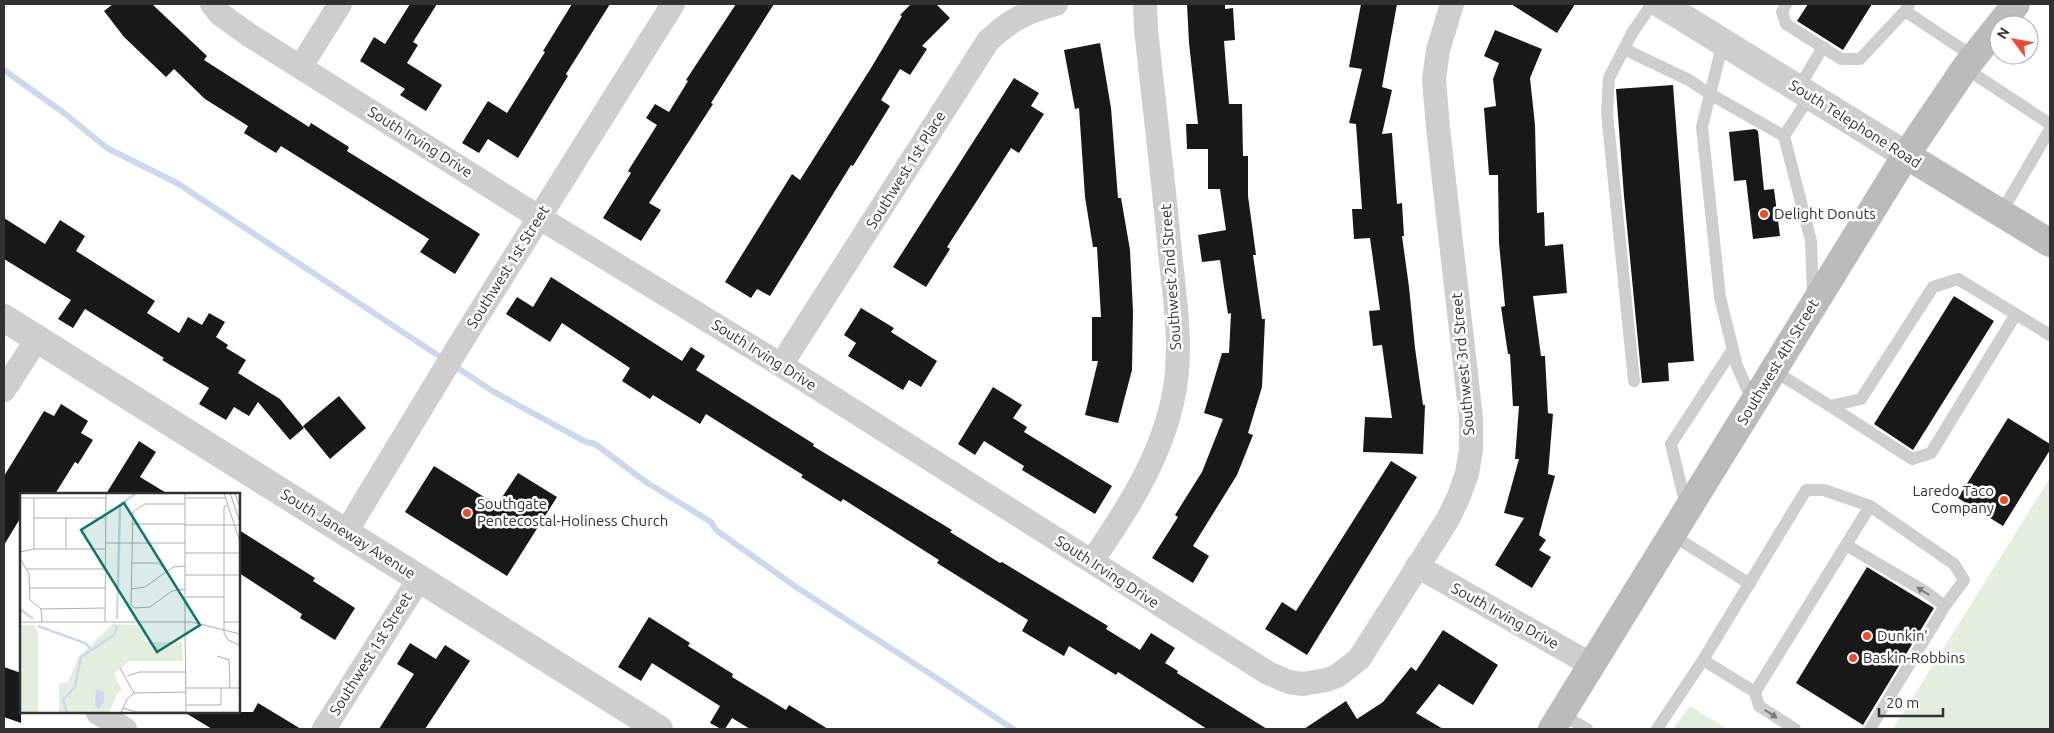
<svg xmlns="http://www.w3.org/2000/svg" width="2054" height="733" font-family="Ubuntu,sans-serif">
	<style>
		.green { fill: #e3eedf }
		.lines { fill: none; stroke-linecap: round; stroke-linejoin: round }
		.stream { stroke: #cbd8ee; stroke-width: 6 }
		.building { fill: #181818 }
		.service { stroke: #cecece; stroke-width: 12 }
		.minor { stroke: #cecece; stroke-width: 24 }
		.tertiary { stroke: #cecece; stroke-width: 28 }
		.secondary { stroke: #bbb; stroke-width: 28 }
		.oneway { fill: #787878 }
		.poi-dot { fill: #eb4c2f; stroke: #fff; stroke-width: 2 }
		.labels { text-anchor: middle; stroke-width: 5; stroke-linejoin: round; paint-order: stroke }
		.street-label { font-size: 15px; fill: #313131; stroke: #fff }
		.poi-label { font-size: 15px; fill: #313131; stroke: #fff; text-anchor: start }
		.inset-river { fill: none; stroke: #cbd8ee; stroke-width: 2.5 }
		.inset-road { fill: none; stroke: #adadad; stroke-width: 1 }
		.view { fill: #0f766e; fill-opacity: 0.15; stroke: #0f766e; stroke-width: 2.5 }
		.inset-edge { fill: none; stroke: #313131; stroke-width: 2.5 }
	</style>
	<rect width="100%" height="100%" fill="#fff"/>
	<!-- green -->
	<path class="green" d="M2050 478V729H1893Z
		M1690 706 1727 729H1673Z"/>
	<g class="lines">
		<!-- stream -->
		<path class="stream" d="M4 70 64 113 107 148 177 183 445 360
			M453 365 494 392 586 442 595 444 646 482 711 522 716 530 796 587 935 677 1013 729"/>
	</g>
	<!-- building -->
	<path class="building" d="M113 4H152L207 56 204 60 309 127 311 123 349 147 347 151 480 234 455 274 420 252 429 239 281 146 276 153 244 133 248 126 205 99 174 69 166 77 124 37 104 11Z
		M410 4H437L413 42 418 45 407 63 442 85 426 111 400 95 405 89 360 61 374 37 385 44Z
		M572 4H610L566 74 568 76 518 158 488 139 479 153 462 143 488 101 507 113 545 52 543 51Z
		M736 4H774L711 103 713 104 649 203 661 210 641 241 603 218 631 173 628 171 657 125 646 118 655 104 669 112 688 81 686 80Z
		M911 4H936L950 18 922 46 927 49 910 75 900 69 881 100 890 106 853 166 851 165 770 296 757 289 751 298 725 282 792 174 800 180 871 68 902 16 900 15Z
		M1187 4H1225V9L1233 8 1235 40 1224 41 1229 104H1242L1243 156H1248V196L1256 255H1253L1262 319H1265L1262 387 1248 433 1253 435 1237 475 1193 546 1209 556 1193 583 1152 558 1178 517 1175 515 1202 472 1223 419 1204 413 1222 353H1229L1231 313 1228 314 1220 260 1202 262 1198 235 1226 230 1220 189H1208V149H1187L1186 124H1198L1189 43Z
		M1361 4H1397L1382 87 1392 90 1382 134 1392 133 1397 204 1402 203 1404 236H1402L1409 287 1415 348 1423 405H1425L1423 454 1363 452 1365 417 1392 418 1382 345 1373 346 1369 311 1380 310 1370 238 1354 239 1352 209H1362L1356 124 1349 123 1362 69 1349 67Z
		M1511 4H1575L1557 33Z
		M1808 4H1872L1843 50 1797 21Z
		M1495 30 1542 49 1530 78 1535 125 1537 213 1544 212 1545 246 1563 244 1567 293 1533 296 1541 356H1545L1548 413 1553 414 1548 474 1555 476 1539 535 1546 540 1539 550 1551 557 1532 588 1495 565 1524 518 1504 513 1519 459H1515L1519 406H1513L1510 354H1508L1501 307 1505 306 1499 243 1498 175H1489L1484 108 1496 106 1493 79 1499 63 1484 56Z
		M1100 43 1111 108 1118 198H1121L1130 250 1133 311 1132 370 1118 423 1085 415 1098 361H1092V317H1101L1097 247H1093L1085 197 1079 108 1075 109 1064 50Z
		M1014 78 1039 93 1031 106 1044 114 1019 153 1011 148 947 247 950 249 926 287 893 267Z
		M1673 85 1694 361 1668 363 1669 381 1642 383 1624 196 1616 89Z
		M1755 129 1758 131 1764 190 1774 189 1780 236 1753 239 1746 180 1734 181 1729 132Z
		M4 218 45 244 60 220 85 236 76 251 155 301 147 313 179 333 188 317 202 325 209 313 225 322 216 337 228 345 226 348 246 360 238 373 280 399 304 428 290 440 258 402 249 416 234 407 226 420 199 404 209 388 162 360 164 358 85 309 73 328 58 319 71 300 4 259Z
		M551 277 682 361 691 347 705 356 696 370 814 444 813 446 952 530 950 532 1000 563 1002 562 1108 626 1106 629 1140 650 1151 633 1175 648 1165 663 1178 671 1177 673 1267 729H1207L1118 672 1116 675 1069 646 1064 656 1022 631 1028 620 937 563 939 560 843 499 841 502 801 477 803 475 706 414 700 424 653 395 650 399 622 381 630 368 562 323 550 342 506 314 517 297 533 307Z
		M1954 296 1994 321 1913 450 1874 424Z
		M861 308 894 328 891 332 937 361 921 387 909 380 903 390 848 356 856 343 844 335Z
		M993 387 1022 405 1013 418 1027 427 1024 432 1112 486 1095 514 1022 470 1024 466 984 441 975 455 958 444Z
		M339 396 366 428 330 459 303 426Z
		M61 404 88 421 81 433 93 440 78 464 75 462 55 494H21V517L4 545V476L44 411 54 416Z
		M2008 418 2050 444V450L2003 526 1958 498Z
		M139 441 156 452 140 477 168 494H106Z
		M1391 461 1417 477 1307 655 1265 629 1282 602 1296 611Z
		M434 466 497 505 518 473 557 497 507 576 405 512Z
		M239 530 315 578 313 581 355 608 335 640 300 618 302 614 239 573Z
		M1867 567 1934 608 1863 725 1796 683Z
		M649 617 690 643 688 646 733 674 732 677 786 710 789 705 828 729H750L732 718 725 729H721L710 723 720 706 652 663 641 681 618 667Z
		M1443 630 1498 665 1473 705 1439 684 1416 713 1443 729H1304L1346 701 1357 719 1383 702 1411 667 1416 671Z
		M410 643 436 659 445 645 470 661 425 729H379L414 674 397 664Z
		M4 667 21 673V723L4 717Z
		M258 703 301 729H212L184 712H253Z"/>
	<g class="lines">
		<!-- service -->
		<path class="service" d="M1786 4 1782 12 1786 24 1841 59H1860L1905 11 1909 4
			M1905 11 1974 57
			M1723 42 1702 127 1720 297 1737 366 1753 402
			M1624 49 1689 80 1710 94 1784 136 1811 241 1813 297
			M1965 68 2050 124
			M1798 89 1823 47
			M1784 136 1810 96
			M2001 213 2050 129
			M1773 370 1830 406 1861 399 1933 287 1958 279 2050 335
			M1634 381 1607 113 1609 78 1632 33 1652 4
			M1830 406 1912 459 1931 453 2016 314
			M1686 506 1671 444 1733 349
			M1672 535 1750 584
			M1846 545 1926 592 1945 606 1870 729
			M1703 660 1755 692 1870 506
			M1755 692 1759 706 1795 729
			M1561 714 1587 729
			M1657 729 1703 660 1806 490H1824L1870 506 1954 564 1964 580 1945 606"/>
		<!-- minor -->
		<path class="minor" d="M212 4 220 14 249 35 540 218 781 365 1268 673 1289 682 1303 684 1326 680 1337 676 1359 659 1448 519 1459 496 1467 473 1471 450V418L1438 128 1434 79 1438 50 1452 4
			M301 66 340 4
			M781 365 988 41C1010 20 1026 12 1056 4
			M4 390 37 339
			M346 532 463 339 673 4
			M1092 561C1125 513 1159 461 1172 403 1184 353 1175 302 1170 252 1163 178 1154 103 1146 29L1145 4
			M1417 566 1592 665
			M98 713 125 729
			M324 729 419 579"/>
		<!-- tertiary -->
		<path class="tertiary" d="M1661 4 1906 155
			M4 318 659 729"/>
		<!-- secondary -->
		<path class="secondary" d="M1906 155 2050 243
			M1552 729 1906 155 1965 68 2016 4"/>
	</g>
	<!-- one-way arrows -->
	<defs><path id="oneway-solid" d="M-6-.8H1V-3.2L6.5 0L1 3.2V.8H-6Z" transform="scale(1.25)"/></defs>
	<g class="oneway">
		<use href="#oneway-solid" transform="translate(1923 591) rotate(-148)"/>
		<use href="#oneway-solid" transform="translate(1771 714) rotate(33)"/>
	</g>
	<!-- markers -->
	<g class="poi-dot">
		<circle cx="1764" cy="214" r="5"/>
		<circle cx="2004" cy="500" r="5"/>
		<circle cx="467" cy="513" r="5"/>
		<circle cx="1867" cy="636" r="5"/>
		<circle cx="1853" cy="658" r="5"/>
	</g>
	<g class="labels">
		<!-- street labels -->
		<g class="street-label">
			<text transform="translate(1855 124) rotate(32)" y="5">South Telephone Road</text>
			<text transform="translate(420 142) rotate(32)" y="5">South Irving Drive</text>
			<text transform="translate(906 170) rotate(-58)" y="5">Southwest 1st Place</text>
			<text transform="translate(508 267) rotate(-58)" y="5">Southwest 1st Street</text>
			<text transform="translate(1171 277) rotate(-94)" y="5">Southwest 2nd Street</text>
			<text transform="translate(764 355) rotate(32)" y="5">South Irving Drive</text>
			<text transform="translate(1778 362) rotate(-59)" y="5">Southwest 4th Street</text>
			<text transform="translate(1463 364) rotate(-95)" y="5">Southwest 3rd Street</text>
			<text transform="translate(348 534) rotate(32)" y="5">South Janeway Avenue</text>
			<text transform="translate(1107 572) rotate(33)" y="5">South Irving Drive</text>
			<text transform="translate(1505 616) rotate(29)" y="5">South Irving Drive</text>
			<text transform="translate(371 654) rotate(-58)" y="5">Southwest 1st Street</text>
		</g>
		<!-- poi labels -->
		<g class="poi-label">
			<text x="1774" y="219">Delight Donuts</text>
			<text x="1994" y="496" text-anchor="end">Laredo Taco<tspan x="1994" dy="17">Company</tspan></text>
			<text x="477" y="509">Southgate<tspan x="477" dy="17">Pentecostal-Holiness Church</tspan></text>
			<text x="1877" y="641">Dunkin'</text>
			<text x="1863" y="663">Baskin-Robbins</text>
		</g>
	</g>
	<!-- overview -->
	<g transform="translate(20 493)">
		<rect width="220" height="220" fill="#fff"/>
		<path d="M93 131 119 132V136H125V149H162L163 168H109L94 181 102 197 97 201 89 220H39V190L48 189 59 163ZM0 132H14L18 138V220H0Z" fill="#e3eedf"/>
		<path d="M76 196 84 199V209L79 216 75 212Z" fill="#cbd8ee"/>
		<path class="inset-river" d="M0 116 13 126M97 126 100 12 116 0M18 133 65 150 71 156M47 220 43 207 55 194 61 164 94 142 97 132"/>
		<path class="inset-road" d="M204 0 220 49M210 0 220 29M215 0 220 15M0 5H86M165 5H205M207 12 204 14V140L208 147 220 152M14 25H85M111 31H165M165 32H220M85 50H165M14 56V5M46 56V25M0 59 14 56H85M165 60H220M0 65 9 81 10 107 21 116 22 129M111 70H138L147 78M7 76H85M165 82H220M10 95H85M111 96 125 94 153 74 165 73M165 96 152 98 130 114 115 115 111 112 113 19 125 11H165M165 104H204M21 116 85 115M0 129H172L220 141M85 129 86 0M165 129V0M165 129 166 220M204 129H220M197 163 209 167 210 195M100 175 114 200M107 183 119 179H166M166 195H220M166 212H201V195M103 215 116 219H166M101 220 107 206 114 200 166 199"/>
		<path class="view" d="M104 10 180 132 137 159 61 37Z"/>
		<rect width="220" height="220" class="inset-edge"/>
	</g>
	<!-- border -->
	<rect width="2054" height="733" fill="none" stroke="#313131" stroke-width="10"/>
	<!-- north arrow -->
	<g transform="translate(2014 40) rotate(302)"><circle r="24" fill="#ffffff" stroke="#adadad"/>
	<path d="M0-4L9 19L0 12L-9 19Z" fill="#eb4c2f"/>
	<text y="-8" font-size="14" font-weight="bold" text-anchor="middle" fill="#313131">N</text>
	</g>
	<!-- scale -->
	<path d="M1879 708v8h64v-8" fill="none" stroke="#313131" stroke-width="2.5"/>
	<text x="1886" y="708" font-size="15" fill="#313131" stroke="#ffffff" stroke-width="4" paint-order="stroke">20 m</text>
</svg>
